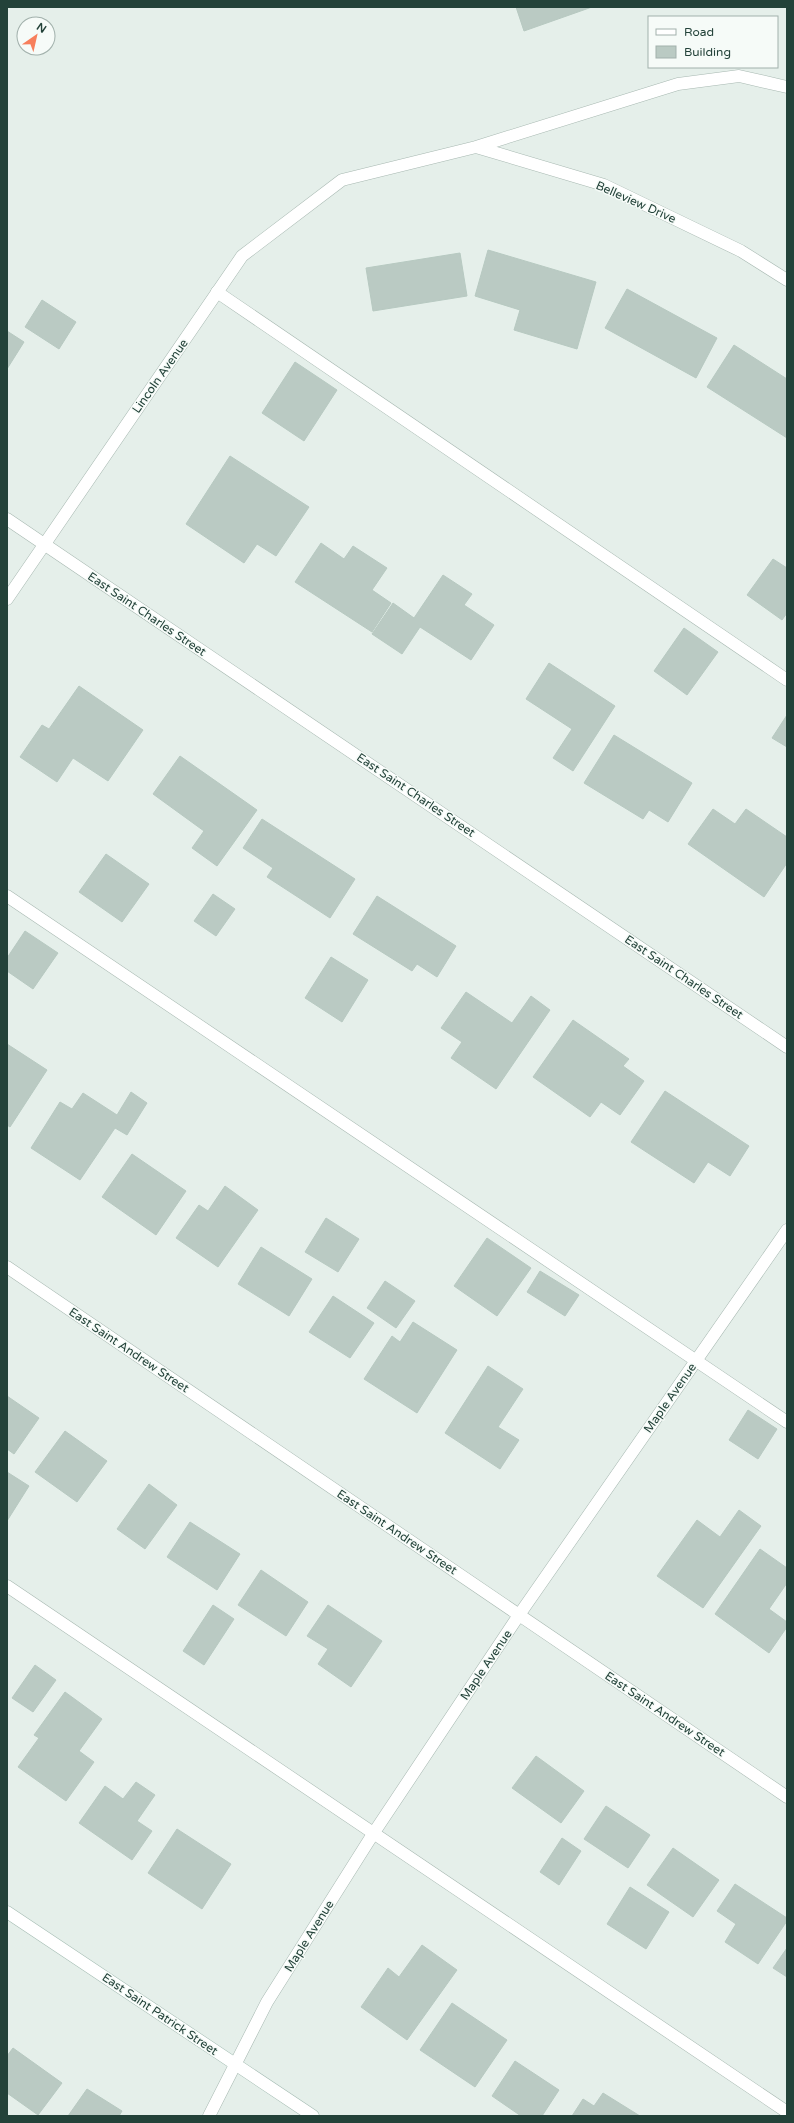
<svg xmlns="http://www.w3.org/2000/svg" width="794" height="2123" font-family="'Varela Round',sans-serif">
	<style>
		.building { fill: #bacac3; stroke: #b7c9c1 }
		.lines { fill: none; stroke-linecap: round; stroke-linejoin: round }
		.service-casing { stroke: #a7b8b1; stroke-width: 13 }
		.minor-casing { stroke: #a7b8b1; stroke-width: 13 }
		.secondary-casing { stroke: #a3bbb2; stroke-width: 13 }
		.service { stroke: #fff; stroke-width: 12 }
		.minor { stroke: #fff; stroke-width: 12 }
		.secondary { stroke: #fff; stroke-width: 12 }
		.labels { text-anchor: middle; stroke-width: 3; stroke-linejoin: round; paint-order: stroke }
		.street-label { font-size: 12px; fill: #234239; stroke: #f6fbf8 }
	</style>
	<rect width="100%" height="100%" fill="#e5efea"/>
	<!-- building -->
	<path class="building" d="M516 7H592L524 31Z
		M488 250 596 282 577 349 514 330 520 310 475 296Z
		M460 253 467 296 373 311 366 268Z
		M627 289 717 338 696 378 605 328Z
		M42 300 76 322 59 349 25 327Z
		M7 331 24 342 7 369Z
		M734 345 787 379V438L707 387Z
		M295 362 337 390 304 441 262 413Z
		M230 456 309 507 276 556 257 544 244 563 186 524Z
		M321 543 344 559 353 546 387 568 372 590 391 603 372 632 295 582Z
		M773 559 787 568V613L782 620 747 595Z
		M443 575 472 594 464 605 494 625 471 660 420 627 402 654 372 634 393 603 414 618Z
		M684 628 718 652 687 695 654 671Z
		M549 663 615 706 573 771 553 758 572 729 526 699Z
		M79 686 143 730 108 781 73 758 57 782 20 757 42 725 49 729Z
		M787 715V747L772 738Z
		M614 735 692 783 668 822 649 810 643 819 584 783Z
		M180 756 257 810 217 866 192 848 204 831 153 794Z
		M713 809 735 824 746 809 787 837V863L764 897 688 844Z
		M262 819 355 879 330 918 267 877 273 868 243 848Z
		M106 854 149 884 122 922 79 892Z
		M213 894 235 909 216 936 194 921Z
		M377 896 456 946 437 977 417 964 412 971 353 934Z
		M25 931 58 953 33 989 7 971V958Z
		M331 957 368 980 342 1022 305 998Z
		M466 992 512 1023 531 996 550 1010 496 1089 451 1058 462 1042 441 1028Z
		M573 1020 629 1059 623 1066 644 1081 620 1115 601 1102 590 1117 533 1077Z
		M7 1044 47 1070 10 1127 7 1125Z
		M665 1091 749 1146 730 1176 708 1162 694 1183 631 1142Z
		M131 1092 147 1103 127 1135 115 1128 80 1180 31 1148 60 1102 72 1109 83 1093 117 1115Z
		M132 1154 186 1191 156 1235 102 1197Z
		M225 1186 258 1210 218 1267 176 1238 199 1205 208 1211Z
		M326 1218 359 1239 338 1272 305 1252Z
		M487 1238 531 1268 497 1316 454 1286Z
		M261 1247 312 1279 289 1316 238 1284Z
		M540 1271 579 1295 565 1316 527 1292Z
		M385 1281 415 1301 396 1328 367 1308Z
		M333 1296 374 1323 350 1358 309 1332Z
		M413 1322 457 1350 417 1413 364 1379 392 1336 400 1342Z
		M488 1366 523 1389 498 1427 519 1440 500 1469 445 1433Z
		M7 1396 39 1418 14 1454 7 1449Z
		M748 1410 777 1429 758 1459 729 1440Z
		M65 1431 107 1461 77 1502 35 1472Z
		M7 1472 29 1486 7 1521Z
		M149 1484 177 1505 145 1549 117 1529Z
		M739 1510 761 1526 703 1608 657 1576 697 1520 720 1537Z
		M190 1522 240 1554 217 1590 167 1557Z
		M760 1549 787 1568V1583L769 1609 787 1622V1627L769 1653 715 1614Z
		M261 1570 308 1602 286 1636 238 1605Z
		M213 1605 234 1619 204 1665 183 1651Z
		M328 1605 382 1641 351 1687 318 1664 328 1649 307 1636Z
		M35 1665 56 1680 33 1712 12 1698Z
		M65 1692 102 1719 79 1751 94 1762 66 1801 18 1767 39 1738 34 1735Z
		M536 1756 584 1791 561 1823 512 1788Z
		M136 1782 155 1795 137 1821 152 1831 132 1860 79 1823 105 1786 123 1799Z
		M606 1806 650 1835 628 1868 584 1839Z
		M177 1829 231 1864 202 1909 148 1873Z
		M562 1838 581 1851 559 1885 540 1872Z
		M673 1848 719 1880 693 1917 647 1885Z
		M735 1884 787 1918V1921L758 1964 725 1942 736 1924 717 1911Z
		M630 1887 669 1912 646 1949 607 1924Z
		M422 1945 457 1970 407 2040 361 2007 388 1968 399 1977Z
		M787 1948V1977L773 1968Z
		M452 2003 507 2040 475 2087 420 2050Z
		M13 2048 62 2083 38 2115 7 2093V2056Z
		M515 2061 559 2090 542 2116H521L492 2096Z
		M87 2089 122 2111 119 2116H68Z
		M603 2093 640 2116H572L583 2099 594 2106Z"/>
	<g class="lines">
		<!-- service casing -->
		<g class="service-casing">
			<path id="service" d="M217 292 787 680
				M7 896 787 1422
				M7 1586 787 2112"/>
		</g>
		<!-- minor casing -->
		<g class="minor-casing">
			<path id="minor" d="M476 147 678 84 739 76 787 87
				M7 519 787 1047
				M7 599 242 256 342 180 476 147 604 185 741 251 787 280
				M7 1267 787 1797
				M209 2116 267 2002 373 1834 519 1615 787 1230"/>
		</g>
		<!-- secondary casing -->
		<g class="secondary-casing">
			<path id="secondary" d="M7 1912 313 2116"/>
		</g>
		<!-- service -->
		<use href="#service" class="service"/>
		<!-- minor -->
		<use href="#minor" class="minor"/>
		<!-- secondary -->
		<use href="#secondary" class="secondary"/>
	</g>
	<g class="labels">
		<!-- street labels -->
		<g class="street-label">
			<text transform="translate(636 202) rotate(24)" y="4">Belleview Drive</text>
			<text transform="translate(160 376) rotate(-55)" y="4">Lincoln Avenue</text>
			<text transform="translate(147 614) rotate(34)" y="4">East Saint Charles Street</text>
			<text transform="translate(416 795) rotate(34)" y="4">East Saint Charles Street</text>
			<text transform="translate(684 977) rotate(34)" y="4">East Saint Charles Street</text>
			<text transform="translate(129 1350) rotate(34)" y="4">East Saint Andrew Street</text>
			<text transform="translate(670 1398) rotate(-55)" y="4">Maple Avenue</text>
			<text transform="translate(397 1532) rotate(34)" y="4">East Saint Andrew Street</text>
			<text transform="translate(486 1665) rotate(-56)" y="4">Maple Avenue</text>
			<text transform="translate(665 1714) rotate(34)" y="4">East Saint Andrew Street</text>
			<text transform="translate(309 1936) rotate(-58)" y="4">Maple Avenue</text>
			<text transform="translate(160 2014) rotate(34)" y="4">East Saint Patrick Street</text>
		</g>
	</g>
	<!-- border -->
	<rect width="794" height="2123" fill="none" stroke="#234239" stroke-width="16"/>
	<!-- legend -->
	<rect x="648" y="16" width="130" height="52" fill="#f6fbf8" stroke="#a2b1ac"/>
	<rect x="656" y="29" width="20" height="6" fill="#ffffff" stroke="#a2b1ac"/>
	<text x="684" y="36" font-size="12" fill="#234239">Road</text>
	<rect x="656" y="46" width="20" height="12" fill="#bacac3" stroke="#a2b1ac"/>
	<text x="684" y="56" font-size="12" fill="#234239">Building</text>
	<!-- north arrow -->
	<g transform="translate(36 36) rotate(34)"><circle r="19" fill="#f6fbf8" stroke="#a2b1ac"/>
	<path d="M0-3L7 15L0 10L-7 15Z" fill="#f77f5c"/>
	<text y="-6" font-size="11" font-weight="bold" text-anchor="middle" fill="#234239">N</text>
	</g>
</svg>
